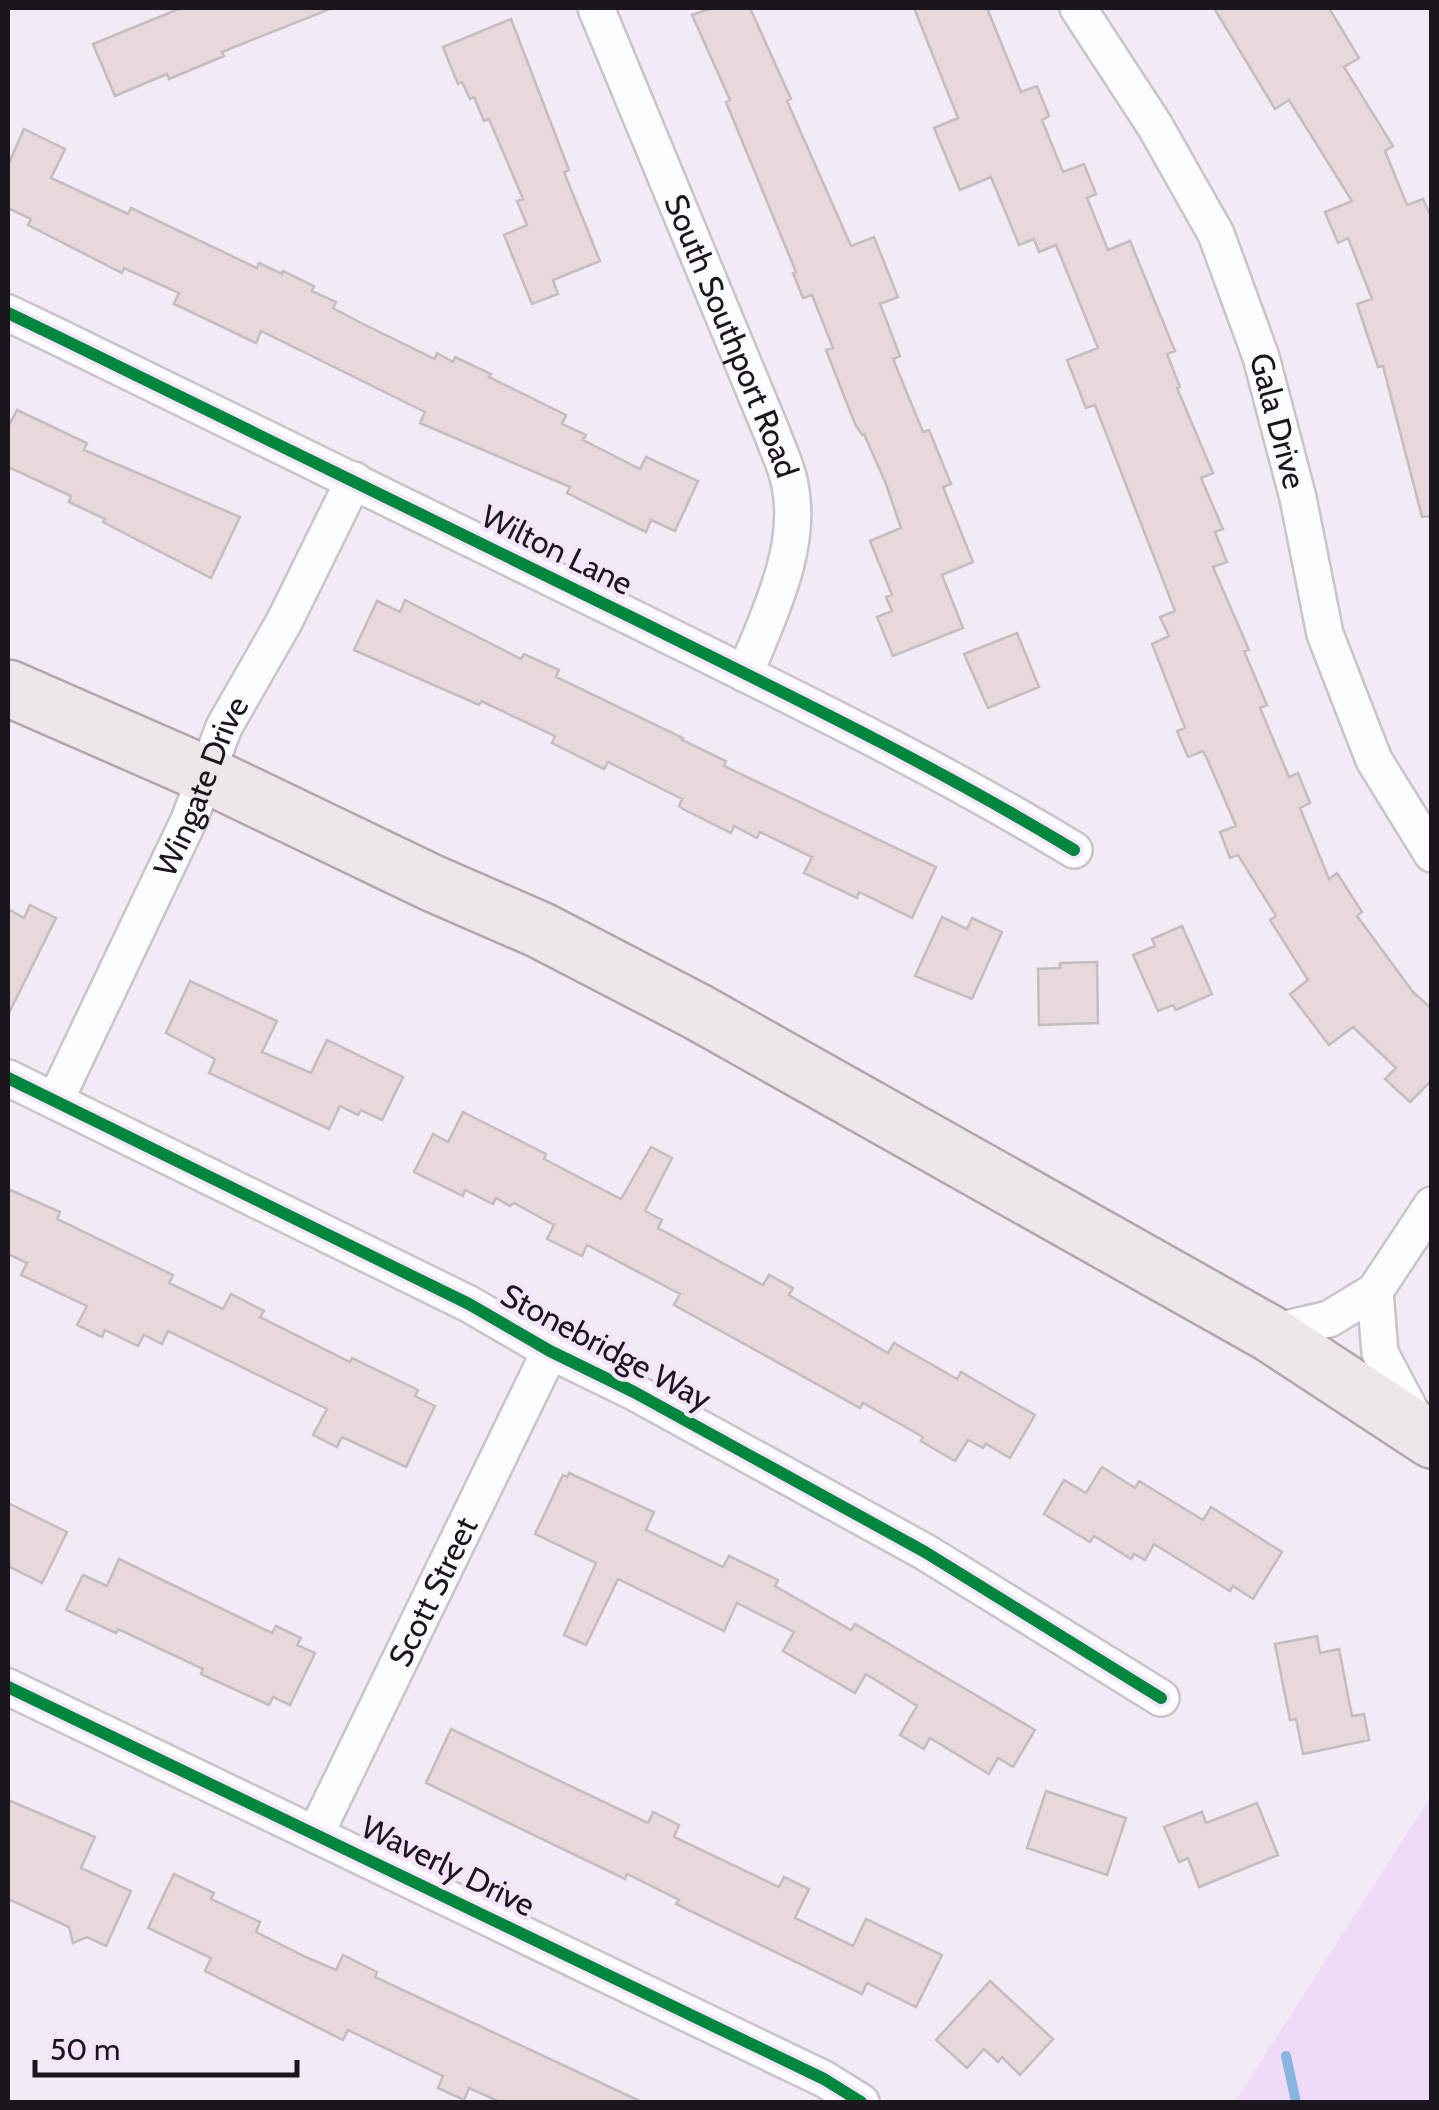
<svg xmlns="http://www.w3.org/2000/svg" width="1439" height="2110" font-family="Cabin,sans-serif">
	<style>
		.green { fill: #efdaf7 }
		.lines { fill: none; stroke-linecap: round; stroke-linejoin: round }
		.stream { stroke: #88b5e0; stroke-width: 10 }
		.building { fill: #e7d9da; stroke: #c5bcc0; stroke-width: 2.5 }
		.minor-casing { stroke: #c9c3cc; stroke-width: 40 }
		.primary-casing { stroke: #b2a5ab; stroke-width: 60 }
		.minor { stroke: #fdfcfe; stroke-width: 35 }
		.primary { stroke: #eee7ea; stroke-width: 55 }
		.cycleway-casing { stroke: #f4e5fa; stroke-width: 19 }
		.cycleway { stroke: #00873e; stroke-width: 12 }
		.labels { text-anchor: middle; stroke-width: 9; stroke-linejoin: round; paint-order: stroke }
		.street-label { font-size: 32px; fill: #1b161d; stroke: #f4e5fa }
	</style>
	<rect width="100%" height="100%" fill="#f2eaf5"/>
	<!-- green -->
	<path class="green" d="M1431 1796V2102H1235Z"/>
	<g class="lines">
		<!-- stream -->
		<path class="stream" d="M1286 2056 1296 2102"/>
	</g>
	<!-- building -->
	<path class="building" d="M181 8H330V9L222 52 224 56 169 79 167 74 115 96 93 44Z
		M712 8H750L791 99 787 101 851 246 874 237 898 297 880 304 900 356 893 359 923 432 929 430 951 484 943 487 973 562 942 575 963 628 893 656 877 617 892 611 886 597 892 595 870 541 901 528 886 484 864 434 862 435 855 424 826 350 833 348 812 295 803 298 793 273 796 272 726 102 730 100 692 15Z
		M914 8H987L1021 92 1037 86 1049 116 1042 120 1063 172 1084 164 1096 194 1087 198 1108 250 1130 241 1175 351 1167 354 1180 387 1177 388 1213 473 1201 478 1223 529 1215 532 1227 562 1213 567 1249 650 1244 651 1267 705 1260 708 1289 777 1298 773 1310 803 1300 808 1329 879 1337 873 1362 912 1357 916 1413 992 1432 1009V1080L1410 1102 1385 1079 1396 1068 1353 1027 1329 1045 1290 994 1308 980 1270 920 1276 916 1238 855 1230 858 1220 832 1236 826 1208 761 1203 751 1188 757 1177 731 1185 728 1152 644 1169 636 1160 617 1175 611 1095 405 1086 408 1067 360 1098 348 1056 245 1039 252 1034 239 1019 245 991 177 960 190 934 128 958 118Z
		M1214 8H1329L1359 58 1344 67 1393 146 1385 151 1407 205 1423 199 1432 219V516L1422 517 1383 366 1378 367 1357 304 1372 299 1348 238 1338 243 1325 212 1352 201 1289 100 1275 109Z
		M511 19 569 170 564 172 600 261 553 280 558 294 532 304 504 235 527 225 517 201 523 199 489 119 484 121 474 97 470 99 462 82 458 84 443 47Z
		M24 129 65 149 51 178 128 214 131 208 257 268 259 263 282 274 283 271 314 286 312 291 336 302 333 308 361 323 435 359 437 353 453 362 455 357 491 374 489 377 566 415 562 424 586 435 583 440 640 469 646 457 698 481 675 531 651 520 646 532 617 518 567 493 570 487 420 423 425 412 261 331 256 343 174 304 179 293 124 268 122 273 28 225 31 219 8 208V165Z
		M17 410 87 443 84 450 240 517 211 578 103 522 105 519 69 502 71 496 8 467V427Z
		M405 600 521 659 524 654 559 670 556 677 683 738 682 740 726 761 724 766 936 867 912 918 859 892 857 898 804 873 812 857 760 832 757 838 734 826 731 833 683 809 679 806 682 799 608 762 604 769 552 743 555 736 481 701 479 705 354 650 377 601 400 612Z
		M1017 633 1039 687 988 708 964 654Z
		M30 905 56 918 8 1015V909L24 918Z
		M942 917 967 929 972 918 1002 932 972 999 915 976Z
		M1182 926 1212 994 1176 1010 1173 1005 1158 1011 1133 955 1155 946 1152 939Z
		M1097 962 1098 1023 1039 1025 1038 969 1060 968V963Z
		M190 981 277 1021 262 1052 311 1073 327 1040 403 1077 382 1120 361 1110 358 1115 340 1106 329 1129 209 1073 215 1059 166 1033Z
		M463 1112 546 1154 544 1159 621 1199 651 1147 672 1158 645 1211 662 1220 658 1228 763 1285 769 1275 793 1288 789 1295 888 1353 894 1343 957 1379 961 1372 1035 1415 1010 1458 986 1444 983 1448 968 1440 955 1461 921 1441 923 1437 863 1403 860 1408 674 1305 680 1294 587 1245 582 1256 547 1239 554 1225 514 1203 510 1206 496 1198 493 1204 465 1190 463 1196 414 1172 433 1134 448 1142Z
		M8 1189 60 1212 57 1219 173 1275 169 1283 223 1309 231 1294 264 1311 260 1317 350 1362 352 1358 418 1390 415 1396 435 1406 406 1467 342 1437 337 1447 313 1435 327 1409 168 1331 162 1344 144 1335 138 1346 105 1330 102 1337 77 1325 87 1306 21 1275 27 1263 8 1254Z
		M1102 1467 1135 1488 1139 1481 1203 1520 1211 1507 1282 1552 1253 1599 1233 1586 1230 1591 1154 1544 1145 1560 1134 1554 1131 1559 1094 1536 1090 1542 1044 1514 1064 1480 1086 1493Z
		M569 1473 654 1512 646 1530 723 1567 729 1556 778 1580 775 1586 851 1630 855 1624 1035 1730 1013 1767 998 1758 989 1774 930 1738 924 1749 900 1735 917 1706 866 1674 855 1693 783 1651 794 1632 737 1603 724 1631 618 1579 586 1645 564 1635 596 1563 535 1534 563 1475 567 1477Z
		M8 1503 67 1532 42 1583 8 1566Z
		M119 1559 272 1633 276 1626 301 1638 297 1645 315 1653 290 1705 273 1697 269 1705 201 1674 203 1669 118 1629 116 1633 66 1610 83 1575 107 1586Z
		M1317 1636 1320 1653 1339 1649 1352 1716 1364 1714 1369 1740 1303 1754 1296 1719 1290 1720 1275 1644Z
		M451 1729 648 1823 653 1812 679 1825 674 1837 779 1887 784 1877 809 1889 795 1918 853 1946 866 1919 942 1955 916 2007 867 1983 862 1994 676 1904 679 1900 627 1874 625 1879 426 1783Z
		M1046 1791 1126 1818 1107 1875 1027 1848Z
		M8 1800 95 1837 81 1868 131 1891 106 1946 87 1937 73 1943 69 1927 8 1899Z
		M1257 1803 1278 1855 1199 1887 1188 1858 1179 1862 1164 1827 1202 1812 1206 1823Z
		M174 1874 214 1893 211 1899 260 1922 256 1932 306 1957 336 1970 343 1955 377 1972 375 1977 642 2102H500L469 2088 464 2100 438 2088 443 2076 348 2030 343 2040 205 1971 211 1958 148 1928Z
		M990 1981 1053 2039 1020 2075 1002 2057 998 2062 984 2049 967 2068 936 2040Z"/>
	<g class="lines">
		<!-- minor casing -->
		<g class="minor-casing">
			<g id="minor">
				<path id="s1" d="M596 8 772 433C778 450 787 467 790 485 803 549 768 616 745 674"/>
				<path id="s2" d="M1078 8 1155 126 1216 234 1261 357 1298 498 1325 634 1374 760 1432 854"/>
				<path d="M8 313C219 414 429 517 639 621 786 694 934 765 1074 850"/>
				<path d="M8 1078 469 1304 550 1351 634 1392 925 1552 1161 1698"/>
				<path id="s3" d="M56 1099 189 820 224 727 284 622 354 480"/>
				<path d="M1375 1291 1380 1353 1418 1425"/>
				<path d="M1269 1333 1329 1319 1375 1291 1432 1205"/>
				<path d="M8 1687 824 2079 861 2102"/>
				<path id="s4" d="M316 1833 550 1351"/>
			</g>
		</g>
		<!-- primary casing -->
		<g class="primary-casing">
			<path id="primary" d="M8 688 207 775 432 883 540 930 698 1012 1269 1333 1432 1440"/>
		</g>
		<!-- minor -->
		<use href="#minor" class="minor"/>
		<!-- primary -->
		<use href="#primary" class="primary"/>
		<!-- cycleway casing -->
		<g class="cycleway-casing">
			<path id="cycleway" d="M8 313C219 414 429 517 639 621 786 694 934 765 1074 850
				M8 1078 469 1304 550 1351 634 1392 925 1552 1161 1698
				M8 1687 824 2079 861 2102"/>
		</g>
		<!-- cycleway -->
		<use href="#cycleway" class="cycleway"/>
	</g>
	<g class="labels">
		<!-- street labels -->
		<g class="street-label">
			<text dy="11" stroke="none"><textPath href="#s1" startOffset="355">South Southport Road</textPath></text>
			<text dy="11" stroke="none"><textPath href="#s2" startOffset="462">Gala Drive</textPath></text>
			<text transform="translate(557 550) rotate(26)" y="11">Wilton Lane</text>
			<text dy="11" stroke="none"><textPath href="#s3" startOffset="345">Wingate Drive</textPath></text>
			<text transform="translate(606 1347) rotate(28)" y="11">Stonebridge Way</text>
			<text dy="11" stroke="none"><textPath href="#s4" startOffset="268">Scott Street</textPath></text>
			<text transform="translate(448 1866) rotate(26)" y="11">Waverly Drive</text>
		</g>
	</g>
	<!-- border -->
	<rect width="1439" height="2110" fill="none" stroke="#1b161d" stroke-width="20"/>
	<!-- scale -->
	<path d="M35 2060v15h262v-15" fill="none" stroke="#1b161d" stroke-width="5"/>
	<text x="50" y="2060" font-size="30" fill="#1b161d" stroke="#f4e5fa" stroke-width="8" paint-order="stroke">50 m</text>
</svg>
